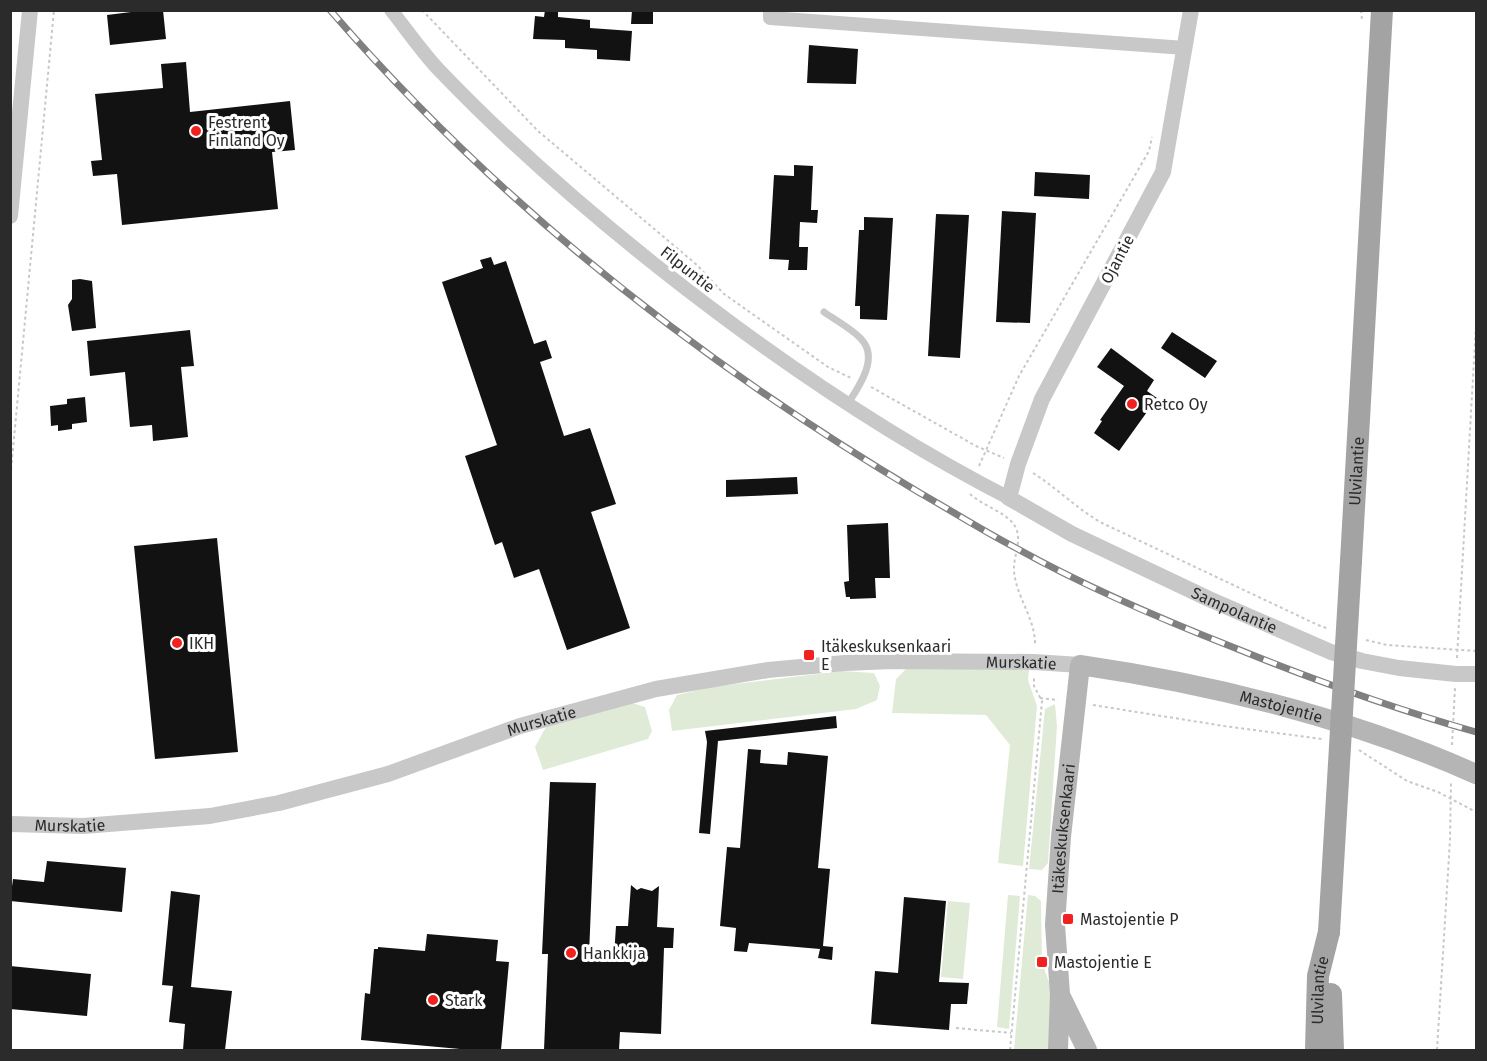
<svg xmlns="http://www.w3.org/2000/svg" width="1487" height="1061" font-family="'Fira Sans',sans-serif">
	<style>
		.green { fill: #e0ebd7 }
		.building { fill: #121212 }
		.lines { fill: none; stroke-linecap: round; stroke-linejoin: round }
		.path { stroke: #c8c8c8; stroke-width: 2; stroke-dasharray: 3 3; stroke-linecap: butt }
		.service { stroke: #c8c8c8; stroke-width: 7 }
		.minor { stroke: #c8c8c8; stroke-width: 14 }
		.tertiary { stroke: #c8c8c8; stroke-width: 16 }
		.secondary { stroke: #b5b5b5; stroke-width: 20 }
		.primary { stroke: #a3a3a3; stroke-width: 22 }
		.rail-casing { stroke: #808080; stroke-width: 7 }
		.rail { stroke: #fff; stroke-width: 4.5; stroke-dasharray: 14; stroke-linecap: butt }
		.primary-bridge { stroke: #a3a3a3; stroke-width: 22 }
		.poi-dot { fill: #f1211f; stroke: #fff; stroke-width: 2 }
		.labels { text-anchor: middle; stroke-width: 6; stroke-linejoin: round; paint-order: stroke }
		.poi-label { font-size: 16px; fill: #2b2b2b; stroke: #fff; text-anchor: start }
		.street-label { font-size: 16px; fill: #2b2b2b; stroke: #fff }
	</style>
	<rect width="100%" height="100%" fill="#fff"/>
	<!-- green -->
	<path class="green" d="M907 668 1029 670 1028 680 1037 706 1023 866 998 863 1010 745 986 715 892 713 896 679Z
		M842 671 874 673 880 686 877 700 856 709 672 731 669 710 677 695 711 687Z
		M632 703 645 707 652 731 648 739 543 770 535 747 546 727Z
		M1055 704 1057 726 1048 863 1042 870 1029 869 1045 709Z
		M1008 895 1020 896 1009 1029 997 1027Z
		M1028 895 1035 896 1041 901 1042 963 1049 982 1055 1011 1050 1050H1014Z
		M948 901 970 903 963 979 941 977Z"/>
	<!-- building -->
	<path class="building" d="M147 10H163L166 39 110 45 107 15Z
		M545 10H558V17L590 20V28L632 31 630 61 597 59V50L565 48V40L533 39 535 16 544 17Z
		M632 10H653V24H631Z
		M809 45 858 49 856 84 807 83Z
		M186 62 190 112 290 101 295 150 272 152 278 209 122 225 117 174 93 176 91 161 102 160 95 94 163 88 161 64Z
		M794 165 813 166 811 210H818L817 223 800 222 799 247H808L807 270H788L789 260 769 259 774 175 794 176Z
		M1035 172 1090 175 1089 199 1034 196Z
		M1002 211 1036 213 1030 323 996 322Z
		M936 214 969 215 960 358 928 356Z
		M864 217 893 218 887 320 860 319V306H855L859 230H864Z
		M491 257 494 265 506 261 534 344 546 340 552 358 540 362 564 436 590 428 616 504 591 512 630 628 567 650 539 569 514 578 502 542 495 545 465 456 497 445 442 282 483 268 480 260Z
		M80 279 92 281 96 328 72 331 68 305 72 299V280Z
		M190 330 194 366 181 367 188 437 153 441 152 425 130 427 125 372 90 376 87 341Z
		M1172 332 1217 361 1205 378 1161 348Z
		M1111 348 1154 380 1147 391 1157 398 1119 451 1094 433 1102 421 1100 420 1124 386 1097 367Z
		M85 397 87 422 72 424V429L58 431V425L51 426 50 406 67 404V399Z
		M797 477 798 494 726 497V480Z
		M888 523 890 578H875L876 598 850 599V597H846L844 582 849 581 847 525Z
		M217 538 238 752 155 759 134 546Z
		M836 716 837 728 718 741 710 834 699 833 707 742 705 731Z
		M748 749 761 750 760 763 787 765 788 752 828 756 818 868 830 869 823 946 833 947 832 960 818 958 820 949 749 943 747 952 734 951 736 928 720 926 727 847 740 848Z
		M550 782 596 783 589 955 614 956 616 926H628L631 885 637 890 641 888 652 891 659 886 657 927 674 928 673 948H664L661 1034 620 1032 619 1050H544L548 954H542Z
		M47 861 126 868 122 912 10 901 13 879 44 882Z
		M171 891 200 895 191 987 232 991 225 1050H183L185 1024 169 1022 173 986 162 985Z
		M904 897 946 901 939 982 969 983 967 1004H951L949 1030 871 1024 875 971 898 973Z
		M427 934 498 940 496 961 509 962 501 1050H471L361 1040 365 993 370 994 374 949H378V947L425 951Z
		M10 966 91 974 87 1016 10 1009Z"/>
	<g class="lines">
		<!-- path -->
		<path class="path" d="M422 10 538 131 697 265 724 294 828 367 853 379
			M1361 10 1362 20
			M871 387 976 446 1004 458
			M979 466 1019 376 1149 151 1152 137
			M1033 473C1057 488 1077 509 1102 523L1318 625 1329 629
			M10 481 54 10
			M970 494C982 505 1002 511 1012 522 1025 537 1013 554 1014 571 1016 597 1036 619 1035 646
			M1366 640 1387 645 1476 651
			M1457 658 1476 325
			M1040 698 1058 700
			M1093 705 1224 726 1322 739
			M1452 745 1455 688
			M1359 750 1407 781 1438 792 1476 812
			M956 1028 1011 1033
			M1010 1050 1042 701 1034 686V676
			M1437 1050 1450 840 1451 781"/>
		<!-- service -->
		<path class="service" d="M824 312C835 320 854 330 862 340 879 359 858 388 847 405"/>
		<!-- minor -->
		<path class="minor" d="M391 10C407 30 422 52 439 70 507 141 581 206 658 267 768 354 884 434 1009 498
			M770 10V18L1185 48"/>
		<!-- tertiary -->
		<g class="tertiary">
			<path id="s1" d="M1191 10 1163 172 1042 399 1018 464 1009 498 1072 534 1209 599 1331 652 1362 661 1399 668 1456 674H1476"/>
			<path d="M10 216 30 10"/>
			<path id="s2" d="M10 824 83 826 210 816 279 803 388 774 520 726 656 689 768 670 845 663 892 661 1034 662 1080 665"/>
		</g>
		<!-- secondary -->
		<g class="secondary">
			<path d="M1061 997 1087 1050"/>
			<path id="s3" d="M1058 1050 1060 994 1055 925 1061 837 1080 665C1217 685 1350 718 1476 774"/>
		</g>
		<!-- primary -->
		<g class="primary">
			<path id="s4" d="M1351 561 1382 10"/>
			<path d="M1331 994 1333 1050"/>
			<path id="s5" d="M1316 1050 1318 976 1329 932"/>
		</g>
		<!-- rail casing -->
		<g class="rail-casing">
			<path id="rail" d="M330 10C497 203 701 363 920 493 952 511 983 531 1016 548 1086 587 1161 619 1235 648 1314 680 1395 709 1476 732"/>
		</g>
		<!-- rail -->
		<use href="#rail" class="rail"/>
		<!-- primary-bridge -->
		<path class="primary-bridge" d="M1329 932 1351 561"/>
	</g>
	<!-- markers -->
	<g class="poi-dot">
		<circle cx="196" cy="131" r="6"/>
		<circle cx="1132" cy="404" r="6"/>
		<circle cx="177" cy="643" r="6"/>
		<rect x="803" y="649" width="12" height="12" rx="3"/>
		<rect x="1062" y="913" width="12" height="12" rx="3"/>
		<circle cx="571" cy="953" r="6"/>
		<rect x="1036" y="956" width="12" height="12" rx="3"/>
		<circle cx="433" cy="1000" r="6"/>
	</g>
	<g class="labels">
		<!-- poi labels -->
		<g class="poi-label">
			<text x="208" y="128">Festrent<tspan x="208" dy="18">Finland Oy</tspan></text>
			<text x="1144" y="410">Retco Oy</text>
			<text x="189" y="649">IKH</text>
			<text x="821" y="652">Itäkeskuksenkaari<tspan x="821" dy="18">E</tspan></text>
			<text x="1080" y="925">Mastojentie P</text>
			<text x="583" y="959">Hankkija</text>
			<text x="1054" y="968">Mastojentie E</text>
			<text x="445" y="1006">Stark</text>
		</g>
		<!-- street labels -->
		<g class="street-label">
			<text transform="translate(1117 259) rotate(-62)" y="6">Ojantie</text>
			<text transform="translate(688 269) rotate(38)" y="6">Filpuntie</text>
			<text dy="6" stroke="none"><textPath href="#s4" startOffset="90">Ulvilantie</textPath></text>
			<text dy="6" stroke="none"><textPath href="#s1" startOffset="778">Sampolantie</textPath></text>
			<text dy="6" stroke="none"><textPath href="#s2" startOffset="1032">Murskatie</textPath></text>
			<text dy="6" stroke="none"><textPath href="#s3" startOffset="592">Mastojentie</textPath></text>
			<text dy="6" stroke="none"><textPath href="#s2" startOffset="546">Murskatie</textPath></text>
			<text dy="6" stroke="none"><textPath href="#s2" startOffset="60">Murskatie</textPath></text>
			<text dy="6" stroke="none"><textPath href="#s3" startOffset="222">Itäkeskuksenkaari</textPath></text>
			<text dy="6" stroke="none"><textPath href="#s5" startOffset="60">Ulvilantie</textPath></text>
		</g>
	</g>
	<!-- border -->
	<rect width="1487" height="1061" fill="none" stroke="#2b2b2b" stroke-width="24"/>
</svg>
